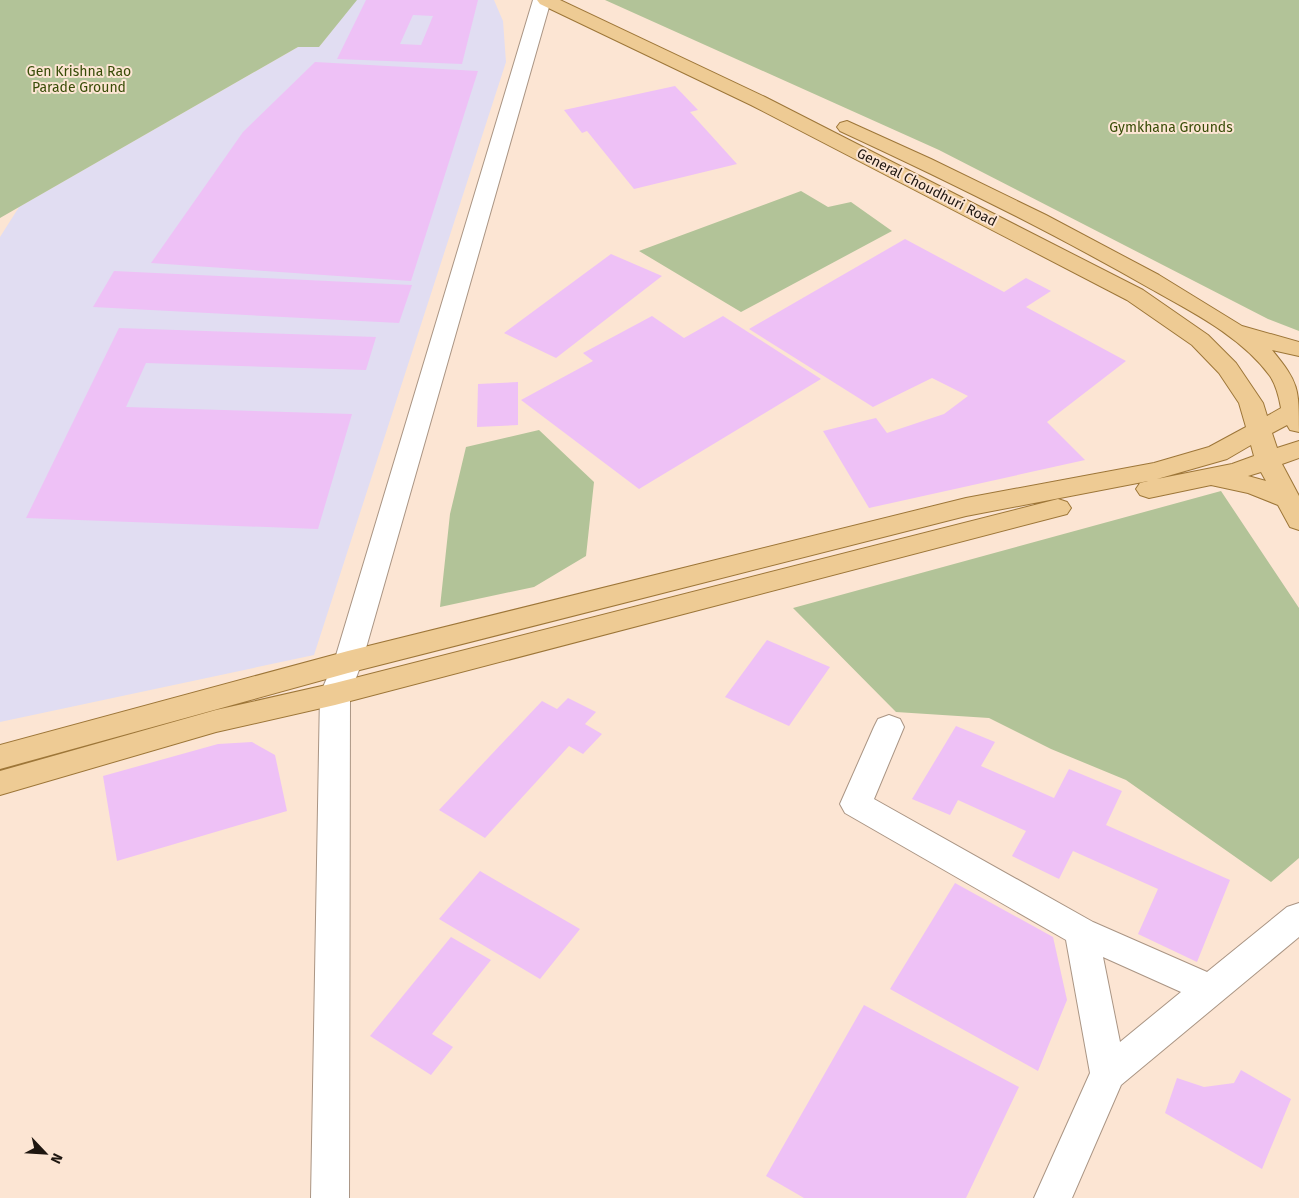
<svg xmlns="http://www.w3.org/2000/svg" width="1299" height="1198" font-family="'Fira Sans',sans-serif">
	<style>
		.education { fill: #e1ddf2 }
		.green { fill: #b2c398 }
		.building { fill: #eec1f6; fill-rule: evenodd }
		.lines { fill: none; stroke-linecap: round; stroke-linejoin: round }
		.minor-casing { stroke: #aa9584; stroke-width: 2 }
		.major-casing { stroke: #9d7638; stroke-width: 2 }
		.minor { fill: #fff; fill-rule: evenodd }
		.major { fill: #eecb94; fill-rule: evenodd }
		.labels { text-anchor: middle; stroke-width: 4; stroke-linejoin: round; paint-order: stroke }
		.far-park-label { font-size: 14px; fill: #384c07; stroke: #fce5d3 }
		.far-street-label { font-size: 14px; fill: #1e1610; stroke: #fce5d3 }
	</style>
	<rect width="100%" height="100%" fill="#fce5d3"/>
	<!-- education -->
	<path class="education" d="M356 0H494L503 21 506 62 314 655 0 722V237L19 207 298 47H319Z"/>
	<!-- green -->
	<path class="green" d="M0 0H357L319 47H298L0 218Z
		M605 0H1299V331L1268 319 939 150Z
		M801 191 828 207 851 202 892 231 741 312 639 251Z
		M539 430 594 482 586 556 534 587 440 607 450 514 466 447Z
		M1221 491 1299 608V858L1271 882 1126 780 1051 749 989 718 896 712 793 608Z"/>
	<!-- building -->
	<path class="building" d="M366 0H478L462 64 337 59ZM413 15 433 16 421 45 400 44Z
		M315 62 478 71 411 281 151 263 243 132Z
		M675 86 698 110 690 112 737 164 634 189 587 131 582 133 564 110Z
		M905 239 1004 292 1026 278 1051 291 1026 307 1126 361 1047 422 1085 460 869 508 823 431 876 418 887 433 944 414 968 396 932 378 873 407 749 329Z
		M611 254 662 276 556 358 504 333Z
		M114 271 412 285 399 323 93 307Z
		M652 316 684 338 723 316 821 379 639 489 521 400 593 361 583 353Z
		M119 328 376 337 366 370 146 363 126 407 352 414 318 529 26 518Z
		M518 382V425L477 427 478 384Z
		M767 640 830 667 789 726 725 697Z
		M568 698 596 712 585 724 602 734 583 754 569 746 485 838 439 810 542 701 557 709Z
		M956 726 995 742 981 766 1054 798 1069 769 1122 791 1106 825 1230 880 1197 962 1138 934 1158 889 1073 851 1059 879 1012 856 1026 831 958 800 950 815 912 799Z
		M252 742 275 755 287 811 117 861 103 776 218 744Z
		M480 871 580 929 540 979 439 919Z
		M955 883 1053 937 1067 1000 1038 1071 890 989Z
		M451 937 491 960 432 1034 453 1047 431 1075 370 1036Z
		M864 1005 1019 1087 966 1198H804L766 1176Z
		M1241 1070 1291 1099 1262 1169 1165 1113 1177 1078 1204 1087 1234 1083Z"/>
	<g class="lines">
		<!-- minor casing -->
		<g class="minor-casing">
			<path id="minor" d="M533 0H551L362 662 350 694 349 1198H311L320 694 334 662Z
				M889 715 900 719 904 727 874 799 1093 922 1207 972 1287 907 1299 903V937L1121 1085 1072 1198H1034L1090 1073 1066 940 845 813 840 804 874 727 878 719ZM1103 957 1181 992 1120 1042Z"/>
		</g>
		<!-- major casing -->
		<g class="major-casing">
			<path id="major" d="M537 0H560L765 97 1143 290 1208 335 1236 363 1263 403 1267 416 1281 408C1279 397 1276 385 1270 376 1242 337 1192 312 1151 289 1050 231 946 180 840 131L837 127 840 123 847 121 931 159 1046 215 1159 275 1242 326 1299 342V356L1272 350C1299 383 1299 388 1299 432L1290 430 1287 425 1272 433 1277 448 1299 441V458L1282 464 1299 496V530L1290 527 1278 505 1248 493 1211 485 1149 498 1140 495 1136 489 1140 483 1148 481 966 516 348 673 0 769V745L348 651 966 498 1154 463 1209 447 1246 427 1239 403 1219 373 1192 345 1127 300 751 105 540 4ZM1251 445 1254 456 1232 464 1157 479 1227 459ZM1261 472 1266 481 1248 476Z
				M1058 499 1067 502 1071 508 1067 514 335 705 216 732 0 795V771L216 710 335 683Z"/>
		</g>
		<!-- minor -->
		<use href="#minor" class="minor"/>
		<!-- major -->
		<use href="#major" class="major"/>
	</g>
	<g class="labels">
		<!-- far-park labels -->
		<g class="far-park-label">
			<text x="79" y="76">Gen Krishna Rao<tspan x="79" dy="16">Parade Ground</tspan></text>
			<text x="1171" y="132">Gymkhana Grounds</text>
		</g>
		<!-- far-street labels -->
		<g class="far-street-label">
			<text transform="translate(927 187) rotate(27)" y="5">General Choudhuri Road</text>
		</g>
	</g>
	<!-- north arrow -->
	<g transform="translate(45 1153) rotate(115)" stroke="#fce5d3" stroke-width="4" paint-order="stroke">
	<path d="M0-4L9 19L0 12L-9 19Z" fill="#1e1610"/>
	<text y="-8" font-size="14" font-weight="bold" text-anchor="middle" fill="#1e1610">N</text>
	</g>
</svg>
